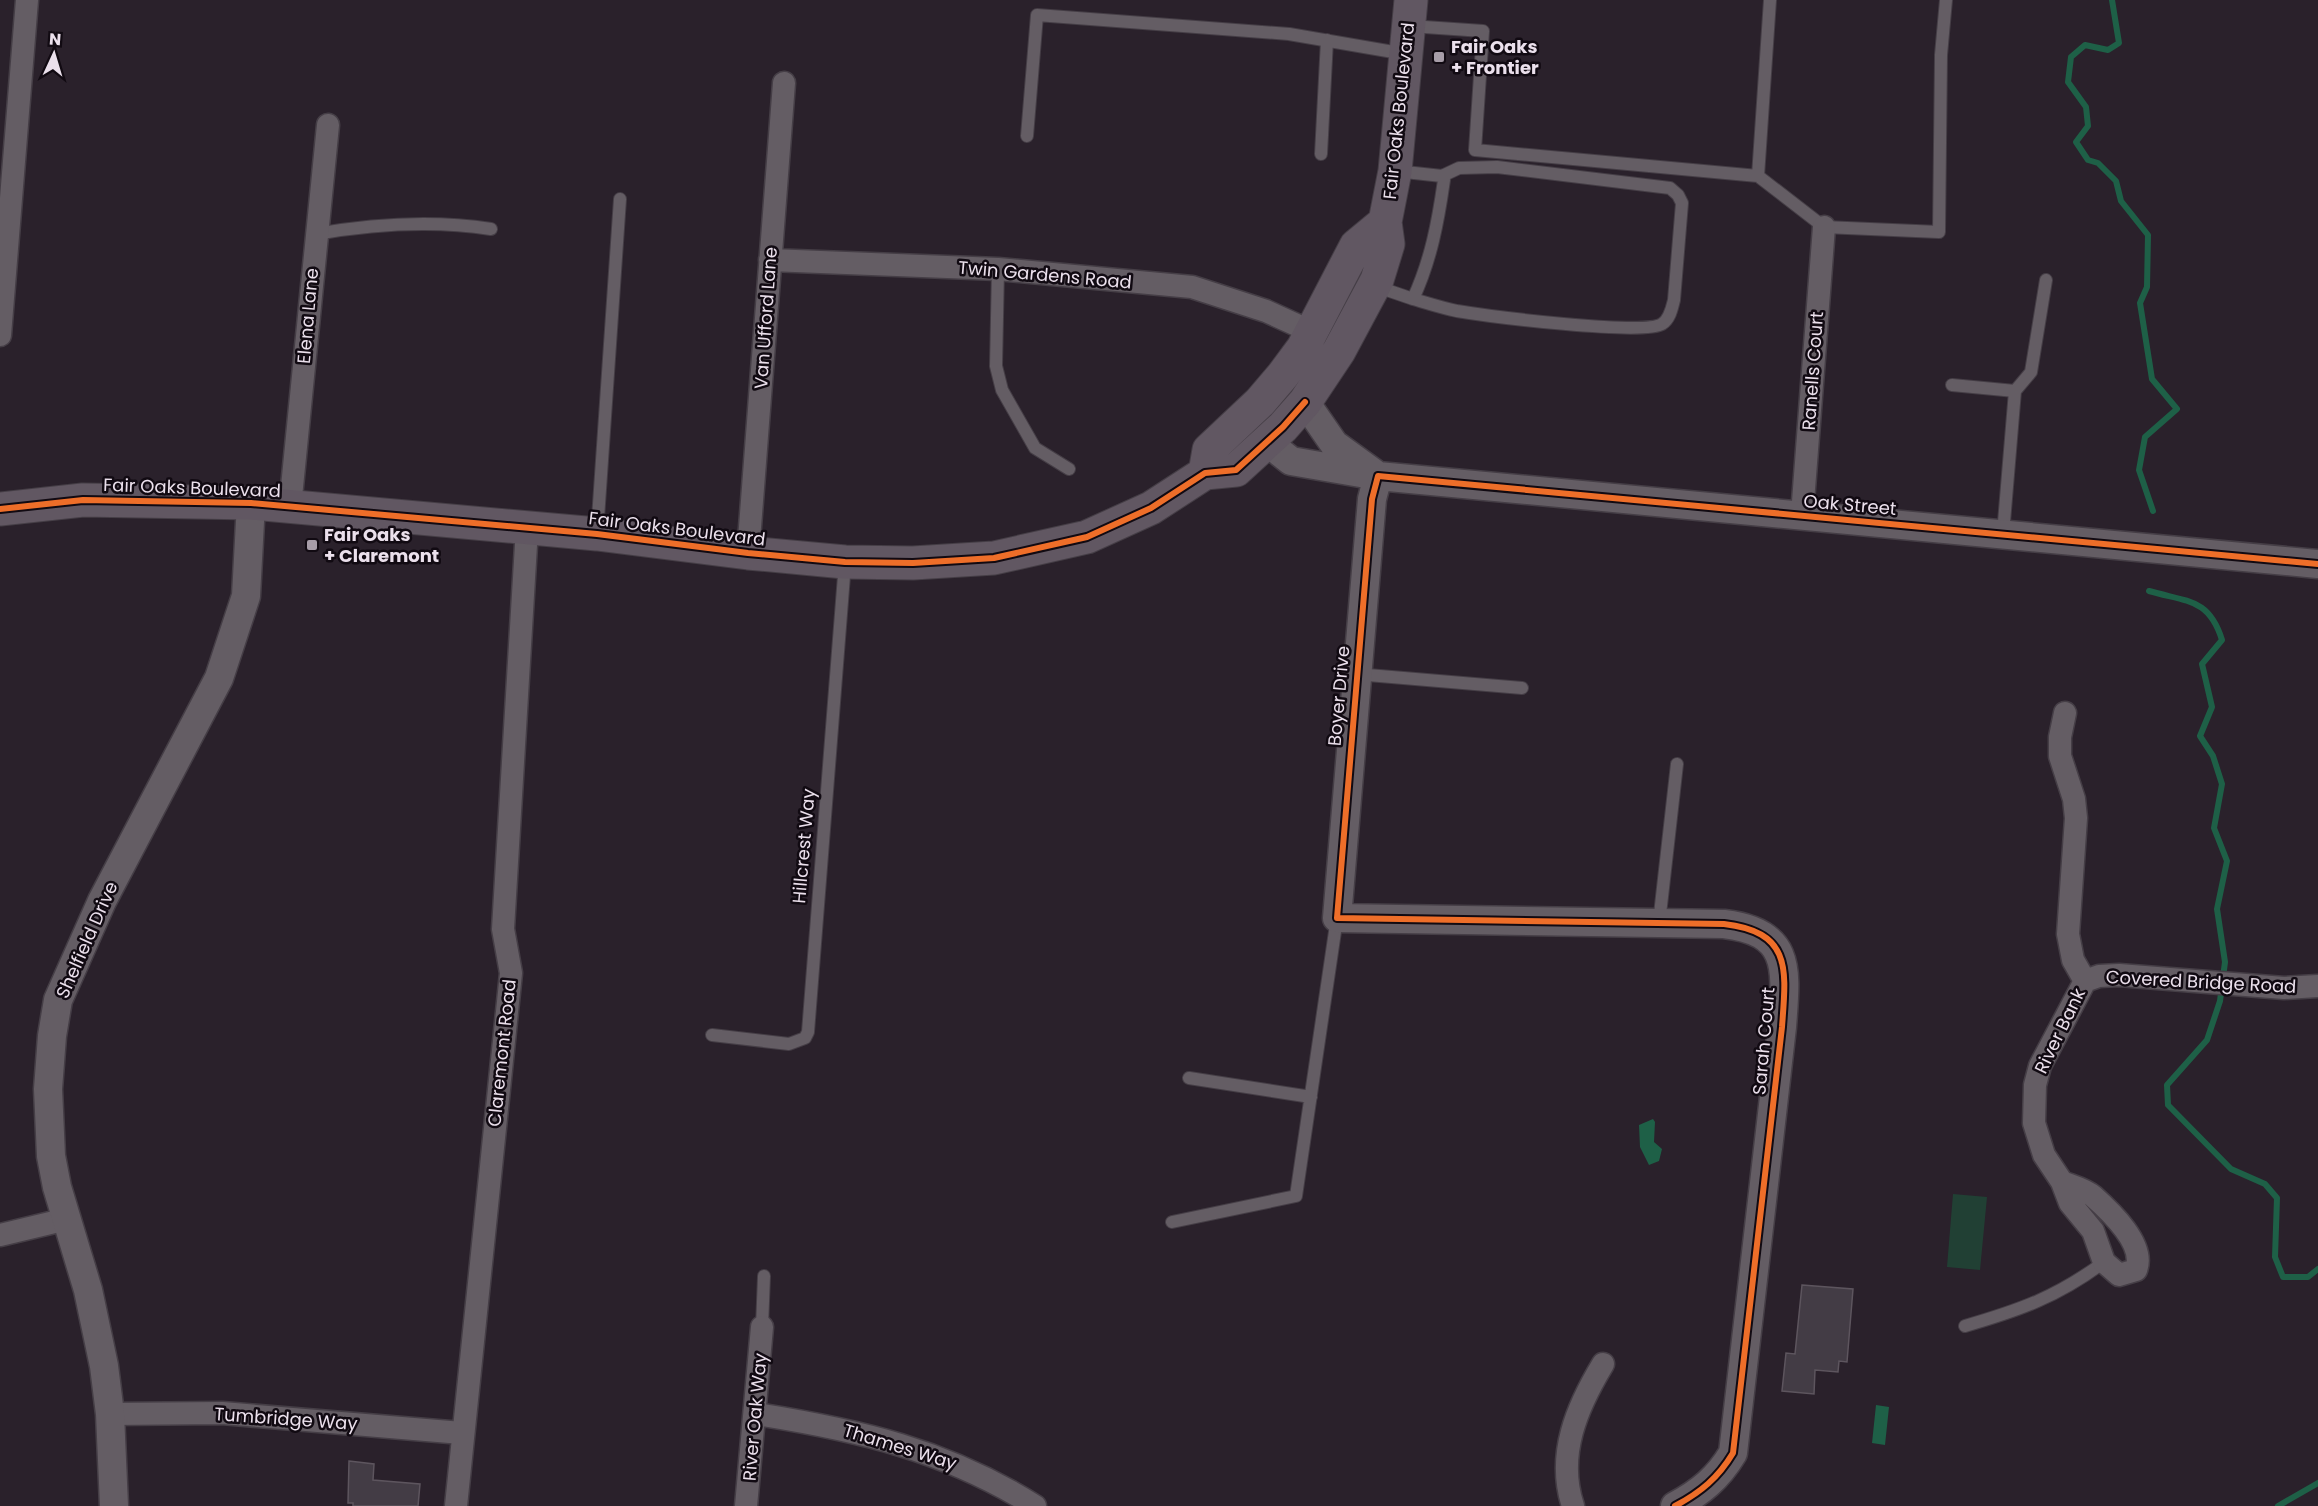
<svg xmlns="http://www.w3.org/2000/svg" width="2318" height="1506" font-family="Poppins,sans-serif">
	<style>
		.green { fill: #214034 }
		.water { fill: #1e6047 }
		.lines { fill: none; stroke-linecap: round; stroke-linejoin: round }
		.stream { stroke: #1e6047; stroke-width: 6 }
		.building { fill: #433c45; stroke: #5d555e; stroke-width: 1.5 }
		.service-casing { stroke: #453e46; stroke-width: 14 }
		.minor-casing { stroke: #453e46; stroke-width: 25 }
		.tertiary-casing { stroke: #453e46; stroke-width: 31 }
		.primary-casing { stroke: #453e46; stroke-width: 35 }
		.service { stroke: #645d64; stroke-width: 12 }
		.minor { stroke: #645d64; stroke-width: 22 }
		.tertiary { stroke: #645d64; stroke-width: 28 }
		.primary { stroke: #615762; stroke-width: 33 }
		.cycleway-casing { stroke: #110a12; stroke-width: 10 }
		.cycleway { stroke: #ee6e29; stroke-width: 6 }
		.poi-dot { fill: #a79da8; stroke: #110a12; stroke-width: 2 }
		.labels { text-anchor: middle; stroke-width: 5; stroke-linejoin: round; paint-order: stroke }
		.poi-label { font-size: 18px; font-weight: bold; fill: #ebe0ec; stroke: #110a12; text-anchor: start }
		.street-label { font-size: 18px; fill: #ebe0ec; stroke: #110a12 }
	</style>
	<rect width="100%" height="100%" fill="#2a212b"/>
	<!-- green -->
	<path class="green" d="M1953 1194 1987 1197 1980 1270 1947 1267Z"/>
	<!-- water -->
	<path class="water" d="M1653 1119 1655 1122 1654 1142 1662 1149 1659 1161 1649 1165 1640 1147 1639 1125Z
		M1876 1405 1889 1407 1885 1445 1872 1443Z"/>
	<g class="lines">
		<!-- stream -->
		<path class="stream" d="M2112 0 2119 43 2108 50 2085 45 2071 57 2068 82 2086 107 2088 126 2076 142 2088 160 2098 163 2116 181 2121 201 2148 235 2147 287 2140 303 2152 379 2177 409 2145 437 2139 470 2153 511
			M2149 591C2187 602 2209 598 2222 640L2202 664 2212 707 2200 736 2213 756 2222 784 2214 828 2227 861 2217 909 2225 962 2220 1001 2207 1040 2167 1085 2168 1105 2231 1169 2265 1184 2277 1198 2275 1257 2283 1277H2308L2318 1269
			M2278 1506 2318 1483"/>
	</g>
	<!-- building -->
	<path class="building" d="M1802 1285 1853 1289 1847 1362 1839 1361 1838 1372 1815 1370 1814 1394 1782 1391 1786 1353 1795 1354Z
		M349 1461 374 1464 373 1480 420 1484 418 1506H353V1503H348Z"/>
	<g class="lines">
		<!-- service casing -->
		<g class="service-casing">
			<path id="service" d="M1410 26 1483 31 1475 150 1758 176 1824 227 1939 232 1941 55 1946 0
				M1027 136 1037 15 1289 34 1405 54
				M1321 154 1327 40
				M1758 176 1770 0
				M316 234C373 224 433 220 491 229
				M998 269 996 366 1002 390 1035 448 1069 469
				M1375 286 1413 299C1431 260 1438 222 1444 180L1442 176 1396 171
				M1413 299C1427 303 1442 308 1457 311 1487 316 1643 336 1662 324 1670 319 1672 308 1674 300L1682 203 1678 195 1670 188 1497 167 1459 168 1442 176
				M1952 385 2015 391
				M597 533 620 199
				M2003 534 2015 391 2031 372 2046 280
				M1356 674 1522 688
				M1659 923 1677 764
				M712 1035 789 1044 805 1038 808 1032 845 563
				M1189 1078 1311 1097
				M1172 1222 1296 1196 1337 918
				M1965 1326C2020 1310 2057 1297 2104 1262
				M762 1327 764 1276"/>
		</g>
		<!-- minor casing -->
		<g class="minor-casing">
			<path id="minor" d="M770 260 998 269 1192 287 1266 311 1312 332
				M0 335 27 0
				M290 507 328 125
				M1802 515 1824 227
				M748 553 784 83
				M2065 713 2060 737V756L2074 799 2076 818 2068 934 2073 960 2085 981
				M2085 981 2099 976 2119 975 2284 988 2318 986
				M2062 1182C2072 1186 2085 1189 2093 1196 2111 1212 2146 1245 2136 1270L2119 1275 2104 1262 2093 1231 2070 1203 2062 1182 2044 1155 2034 1123 2035 1085 2040 1066 2085 981
				M0 1235 67 1219
				M110 1414 222 1413 462 1433
				M756 1414C858 1430 946 1450 1035 1506
				M456 1506 511 973 503 929 527 528
				M746 1506 762 1327
				M1573 1506C1556 1455 1577 1407 1603 1364"/>
		</g>
		<!-- tertiary casing -->
		<g class="tertiary-casing">
			<path id="tertiary" d="M1305 402 1334 444 1374 473
				M1267 442 1291 461 1378 476 2318 564
				M1378 476 1372 499 1337 918 1724 924C1793 932 1786 971 1782 1027L1733 1453C1718 1478 1701 1492 1675 1506
				M114 1506 110 1414 104 1366 88 1290 57 1187 51 1156 48 1089 52 1036 58 1000 102 901 219 678 246 596 251 503"/>
		</g>
		<!-- primary casing -->
		<g class="primary-casing">
			<path id="primary" d="M1205 473 1209 450 1260 402 1283 375 1303 348 1356 246 1385 222
				M0 509 83 500 251 503 597 534 748 553 845 562 913 563 994 558 1087 537 1151 508 1205 473 1236 470 1283 427 1305 402 1339 351 1377 280 1388 244 1385 222 1395 171 1411 0"/>
		</g>
		<!-- service -->
		<use href="#service" class="service"/>
		<!-- minor -->
		<use href="#minor" class="minor"/>
		<!-- tertiary -->
		<use href="#tertiary" class="tertiary"/>
		<!-- primary -->
		<use href="#primary" class="primary"/>
		<!-- cycleway casing -->
		<g class="cycleway-casing">
			<path id="cycleway" d="M0 509 83 500 251 503 597 534 748 553 845 562 913 563 994 558 1087 537 1151 508 1205 473 1236 470 1283 427 1305 402
				M1675 1506C1701 1492 1718 1478 1733 1453L1782 1027C1786 971 1793 932 1724 924L1337 918 1372 499 1378 476 2318 564"/>
		</g>
		<!-- cycleway -->
		<use href="#cycleway" class="cycleway"/>
	</g>
	<!-- markers -->
	<g class="poi-dot">
		<rect x="1433" y="51" width="12" height="12" rx="3"/>
		<rect x="306" y="539" width="12" height="12" rx="3"/>
	</g>
	<g class="labels">
		<!-- poi labels -->
		<g class="poi-label">
			<text x="1451" y="53">Fair Oaks<tspan x="1451" dy="21">+ Frontier</tspan></text>
			<text x="324" y="541">Fair Oaks<tspan x="324" dy="21">+ Claremont</tspan></text>
		</g>
		<!-- street labels -->
		<g class="street-label">
			<text transform="translate(1399 111) rotate(-84)" y="6">Fair Oaks Boulevard</text>
			<text transform="translate(1045 275) rotate(5)" y="6">Twin Gardens Road</text>
			<text transform="translate(308 316) rotate(-85)" y="6">Elena Lane</text>
			<text transform="translate(766 318) rotate(-86)" y="6">Van Ufford Lane</text>
			<text transform="translate(1813 371) rotate(-86)" y="6">Ranells Court</text>
			<text transform="translate(192 488) rotate(2)" y="6">Fair Oaks Boulevard</text>
			<text transform="translate(1850 505) rotate(5)" y="6">Oak Street</text>
			<text transform="translate(677 529) rotate(7)" y="6">Fair Oaks Boulevard</text>
			<text transform="translate(1339 696) rotate(-85)" y="6">Boyer Drive</text>
			<text transform="translate(804 846) rotate(-85)" y="6">Hillcrest Way</text>
			<text transform="translate(87 940) rotate(-66)" y="6">Shelfield Drive</text>
			<text transform="translate(2201 982) rotate(3)" y="6">Covered Bridge Road</text>
			<text transform="translate(2060 1031) rotate(-64)" y="6">River Bank</text>
			<text transform="translate(1764 1041) rotate(-85)" y="6">Sarah Court</text>
			<text transform="translate(502 1053) rotate(-84)" y="6">Claremont Road</text>
			<text transform="translate(755 1417) rotate(-85)" y="6">River Oak Way</text>
			<text transform="translate(286 1419) rotate(4)" y="6">Tumbridge Way</text>
			<text transform="translate(900 1447) rotate(17)" y="6">Thames Way</text>
		</g>
	</g>
	<!-- north arrow -->
	<g transform="translate(54 54) rotate(4)" stroke="#110a12" stroke-width="4.5" paint-order="stroke">
	<path d="M0-4.5L10 22L0 15L-10 22Z" fill="#ebe0ec"/>
	<text y="-9" font-size="16" font-weight="bold" text-anchor="middle" fill="#ebe0ec">N</text>
	</g>
</svg>
